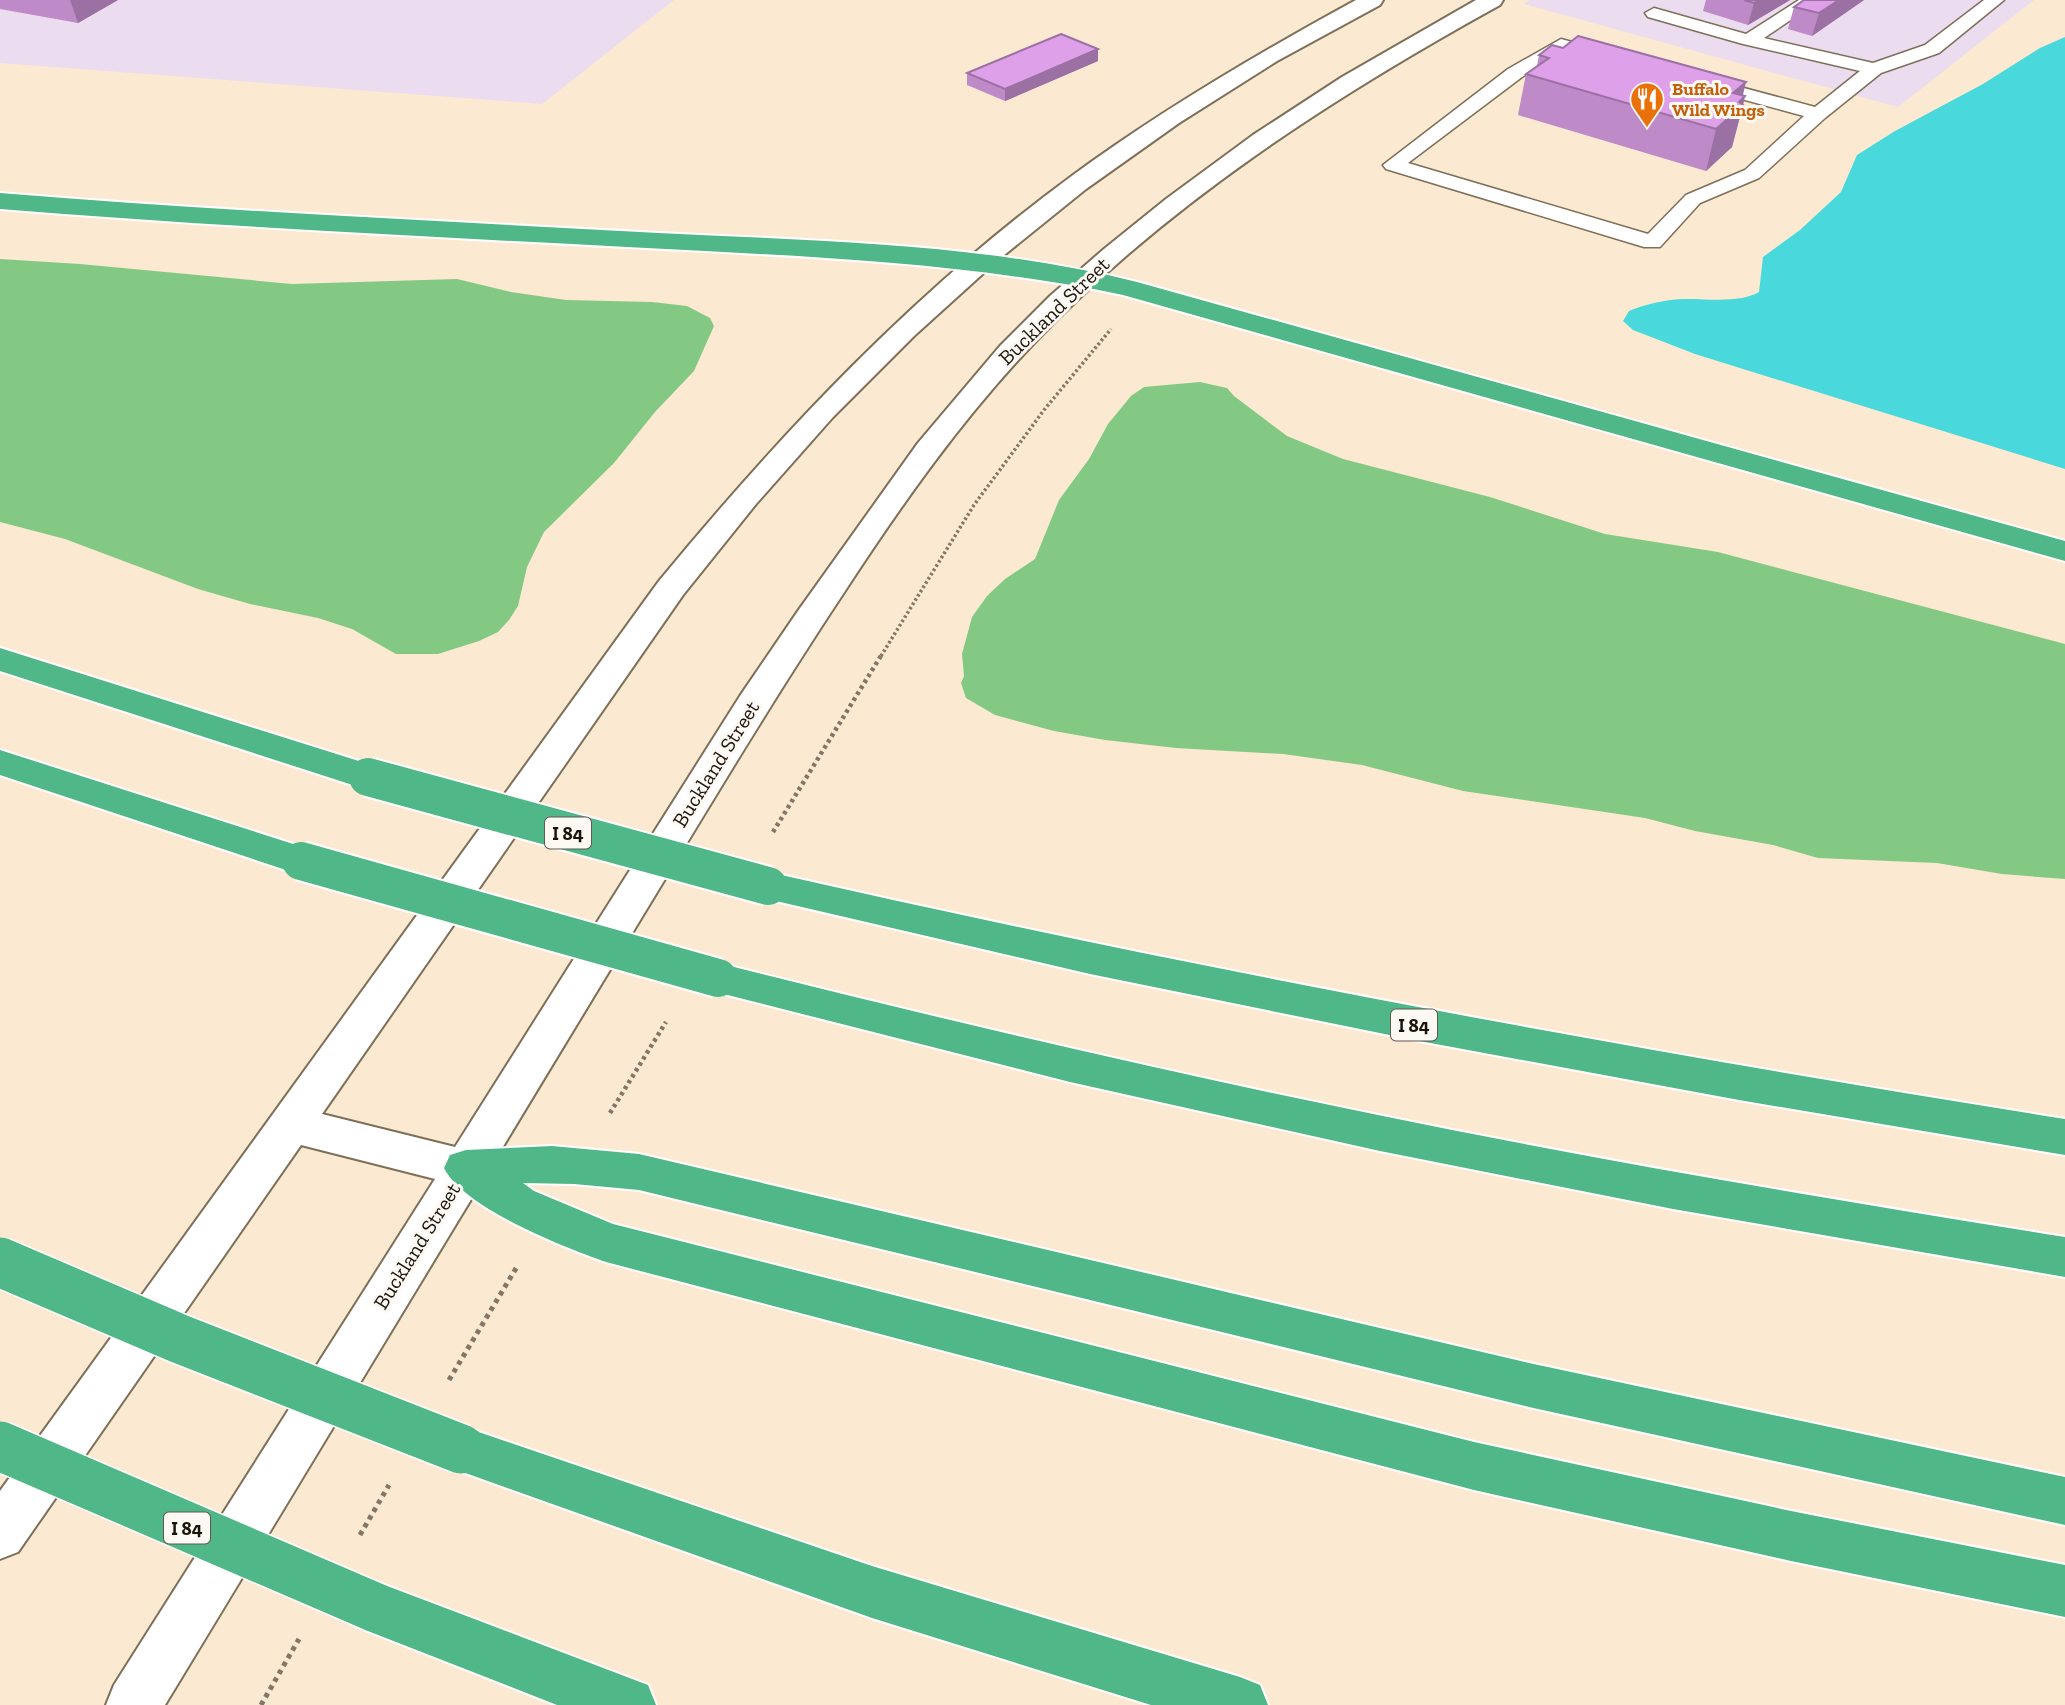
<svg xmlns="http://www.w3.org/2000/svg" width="2065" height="1705" font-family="'Zilla Slab',serif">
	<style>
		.commercial { fill: #ecdcef }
		.forest { fill: #83c984 }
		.water { fill: #49d9dd }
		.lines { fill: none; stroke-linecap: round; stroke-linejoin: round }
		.lane-casing { stroke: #7e6f59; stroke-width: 3 }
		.secondary-casing { stroke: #7e6f59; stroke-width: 4 }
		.highway-casing { stroke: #fff; stroke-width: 4 }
		.path-far2 { stroke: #827667; stroke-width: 3.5; stroke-dasharray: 2.5 2.5; stroke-linecap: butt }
		.path-far1 { stroke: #827667; stroke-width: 4.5; stroke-dasharray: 3.5 3.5; stroke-linecap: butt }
		.path { stroke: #827667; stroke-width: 5; stroke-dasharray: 4.5 4.5; stroke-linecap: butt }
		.lane { fill: #fff; fill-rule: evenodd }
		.secondary { fill: #fff; fill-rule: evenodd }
		.highway { fill: #50b789; fill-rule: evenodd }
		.highway-bridge-far1-casing { stroke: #fff; stroke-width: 42; stroke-linecap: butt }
		.highway-bridge-casing { stroke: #fff; stroke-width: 52; stroke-linecap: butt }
		.highway-bridge-far1 { stroke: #50b789; stroke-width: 38 }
		.highway-bridge { stroke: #50b789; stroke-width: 49 }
		.wall { fill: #bf8ac8 }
		.shaded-wall { fill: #9b70a2 }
		.building { fill: #dea0e8; stroke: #9b70a2; stroke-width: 2 }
		.labels { text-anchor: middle; stroke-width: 6; stroke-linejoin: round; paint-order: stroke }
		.far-food-label { font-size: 18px; font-weight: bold; fill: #c56008; stroke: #fcf9f4; text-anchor: start }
		.shield { fill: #fcf9f4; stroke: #5e5951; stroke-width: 2 }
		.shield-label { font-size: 19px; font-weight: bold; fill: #1a140b }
		.street-label { font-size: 21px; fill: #1a140b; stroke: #fcf9f4 }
	</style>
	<rect width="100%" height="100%" fill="#fbe9d1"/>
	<!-- commercial -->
	<path class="commercial" d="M0 0H674L542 104 0 63Z
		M1530 0H2034L1898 107 1524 4Z"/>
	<!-- forest -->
	<path class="forest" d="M0 259 80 264 292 284 457 279 511 292 566 300 652 302 687 306 710 318 714 326 694 371 655 412 614 463 544 532 527 567 518 606 509 620 498 632 479 641 438 654H396L352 629 318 618 250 604 198 589 65 539 0 522Z
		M1200 382 1227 388 1234 396 1287 436 1343 459 1490 497 1605 534 1718 552 2065 644V879L2002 874 1937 863 1818 858 1773 845 1695 831 1645 818 1463 791 1362 765 1283 754 1176 748 1105 740 1054 731 995 715 966 698 961 683 964 676 962 654 972 617 987 596 1005 579 1035 559 1059 500 1089 459 1108 424 1131 396 1144 387Z"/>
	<!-- water -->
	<path class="water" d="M2065 37V469L1695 354 1633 330 1623 321 1629 311C1646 304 1664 300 1682 299 1706 298 1738 304 1759 292L1763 257 1800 230 1841 192 1857 155 1895 131 1983 84 2040 48Z"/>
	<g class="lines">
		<!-- lane casing -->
		<g class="lane-casing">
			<path id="lane" d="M1799 0H1820L1764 38 1873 63 1925 45 1984 0H2004L1939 53 1881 73 1825 118 1759 178 1700 203 1660 247H1644L1386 169 1383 165 1508 69 1561 39 1815 107 1860 71 1743 44 1648 17 1645 13 1654 8 1746 34ZM1564 51 1804 116 1745 170 1686 195 1648 234 1408 163 1522 77Z"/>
		</g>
		<!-- secondary casing -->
		<g class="secondary-casing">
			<path id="secondary" d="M1356 0H1383L1380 5 1277 61 1179 123 1086 189 998 260 914 336 833 417 756 504 683 595 322 1114 455 1147 740 696 798 611 918 443 1000 346 1050 296 1104 249 1166 199 1253 135 1342 77 1476 0H1503L1500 5C1333 97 1170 202 1037 340 963 417 901 505 843 594 774 698 710 805 645 912 485 1176 325 1441 165 1705H106L114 1685 435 1179 301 1145 18 1552 0 1559V1491L659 581C782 432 913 293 1069 178 1160 111 1257 54 1356 0Z"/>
		</g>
		<!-- highway casing -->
		<g class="highway-casing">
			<path id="highway" d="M0 193C219 211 439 221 658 233 818 241 981 243 1137 282L2065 541V561L1123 295C959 261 794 256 627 247 418 236 209 226 0 209Z
				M0 648 381 768 386 777 381 786 368 790 0 671Z
				M0 750 315 851 320 861 315 871 301 875 0 775Z
				M768 872C1198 970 1630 1050 2065 1119V1155L1739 1100 1414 1040 1090 974 754 896 748 886 754 876Z
				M718 963C937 1018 1156 1070 1378 1115 1606 1162 1835 1200 2065 1237V1277L1673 1209 1380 1151 1070 1082 704 989 698 978 704 967Z
				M552 1146 639 1154 1529 1363 2065 1477V1525L1529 1407 639 1190 574 1184 523 1183 534 1191 613 1224 1474 1442 1791 1511 2065 1565V1617L1791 1561 1474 1490 606 1262C563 1247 464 1208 444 1168L450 1155 466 1150Z
				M461 1426 872 1566 1240 1677 1260 1685 1268 1705H1151L872 1618 443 1465 436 1449 443 1433Z
				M374 1581 648 1685 656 1705H557L355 1626 347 1607 355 1588Z"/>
		</g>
		<!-- path-far2 -->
		<path class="path-far2" d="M881 656 974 505 1044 410 1111 329"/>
		<!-- path-far1 -->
		<path class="path-far1" d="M773 832 882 654
			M610 1113 666 1022"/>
		<!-- path -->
		<path class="path" d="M449 1380 518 1265
			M360 1535 389 1485
			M261 1705 299 1639"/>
		<!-- lane -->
		<use href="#lane" class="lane"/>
		<!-- secondary -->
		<use href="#secondary" class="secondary"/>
		<!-- highway -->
		<use href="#highway" class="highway"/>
		<!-- highway-bridge-far1 casing -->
		<g class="highway-bridge-far1-casing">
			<path id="highway-bridge-far1" d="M368 777 768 886
				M301 861 718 978"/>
		</g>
		<!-- highway-bridge casing -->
		<g class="highway-bridge-casing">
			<path id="highway-bridge" d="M0 1262 180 1339 461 1449
				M0 1446 374 1607"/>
		</g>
		<!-- highway-bridge-far1 -->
		<use href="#highway-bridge-far1" class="highway-bridge-far1"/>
		<!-- highway-bridge -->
		<use href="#highway-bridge" class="highway-bridge"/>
	</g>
	<!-- wall -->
	<path class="wall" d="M0 0H118L78 23 0 9Z
		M1706 0H1790L1748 25 1703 11Z
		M1864 0 1812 36 1788 29 1794 7Z
		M1098 49V61L1005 101 967 85V73Z
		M1539 55 1743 96V105L1732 147 1706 171 1518 115 1526 74 1537 66Z"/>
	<!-- shaded-wall -->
	<path class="shaded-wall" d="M70 0H118L78 23Z
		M1759 0H1790L1748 25 1754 3Z
		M1839 0H1864L1812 36 1819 13Z
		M1098 49V61L1005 101V89Z
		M1746 82 1742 99 1745 96 1743 106V105L1732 147 1706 171 1716 129 1733 93Z"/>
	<!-- building -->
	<path class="building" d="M1744 0H1759L1754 3Z
		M1804 0H1839L1819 13 1794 7Z
		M1061 34 1098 49 1005 89 967 73Z
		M1578 36 1746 82 1733 93 1745 96 1739 102 1743 105 1716 129 1526 74 1549 58 1539 55 1552 45 1563 48Z"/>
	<!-- icons -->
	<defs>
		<g id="restaurant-pin" transform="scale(1.75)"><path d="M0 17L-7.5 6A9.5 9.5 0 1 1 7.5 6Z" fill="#e8710a" stroke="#fcf9f4"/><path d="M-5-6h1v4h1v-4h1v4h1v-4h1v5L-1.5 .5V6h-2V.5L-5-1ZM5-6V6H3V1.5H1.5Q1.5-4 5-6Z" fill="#fff"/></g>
	</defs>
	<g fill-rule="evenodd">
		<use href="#restaurant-pin" x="1647" y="99"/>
	</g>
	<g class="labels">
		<!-- far-food labels -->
		<g class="far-food-label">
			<text x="1672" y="95">Buffalo<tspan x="1672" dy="21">Wild Wings</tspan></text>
		</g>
		<!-- shield labels -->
		<g class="shield">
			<rect x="545" y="817.5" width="46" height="31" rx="5"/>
			<rect x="1391" y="1009.5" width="46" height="31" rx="5"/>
			<rect x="164" y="1512.5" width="46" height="31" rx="5"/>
		</g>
		<g class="shield-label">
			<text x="568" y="840">I 84</text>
			<text x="1414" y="1032">I 84</text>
			<text x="187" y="1535">I 84</text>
		</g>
		<!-- street labels -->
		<g class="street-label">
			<text transform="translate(1054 311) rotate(-44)" y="7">Buckland Street</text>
			<text transform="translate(716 764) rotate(-58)" y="7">Buckland Street</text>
			<text transform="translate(417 1246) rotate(-58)" y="7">Buckland Street</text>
		</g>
	</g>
</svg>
